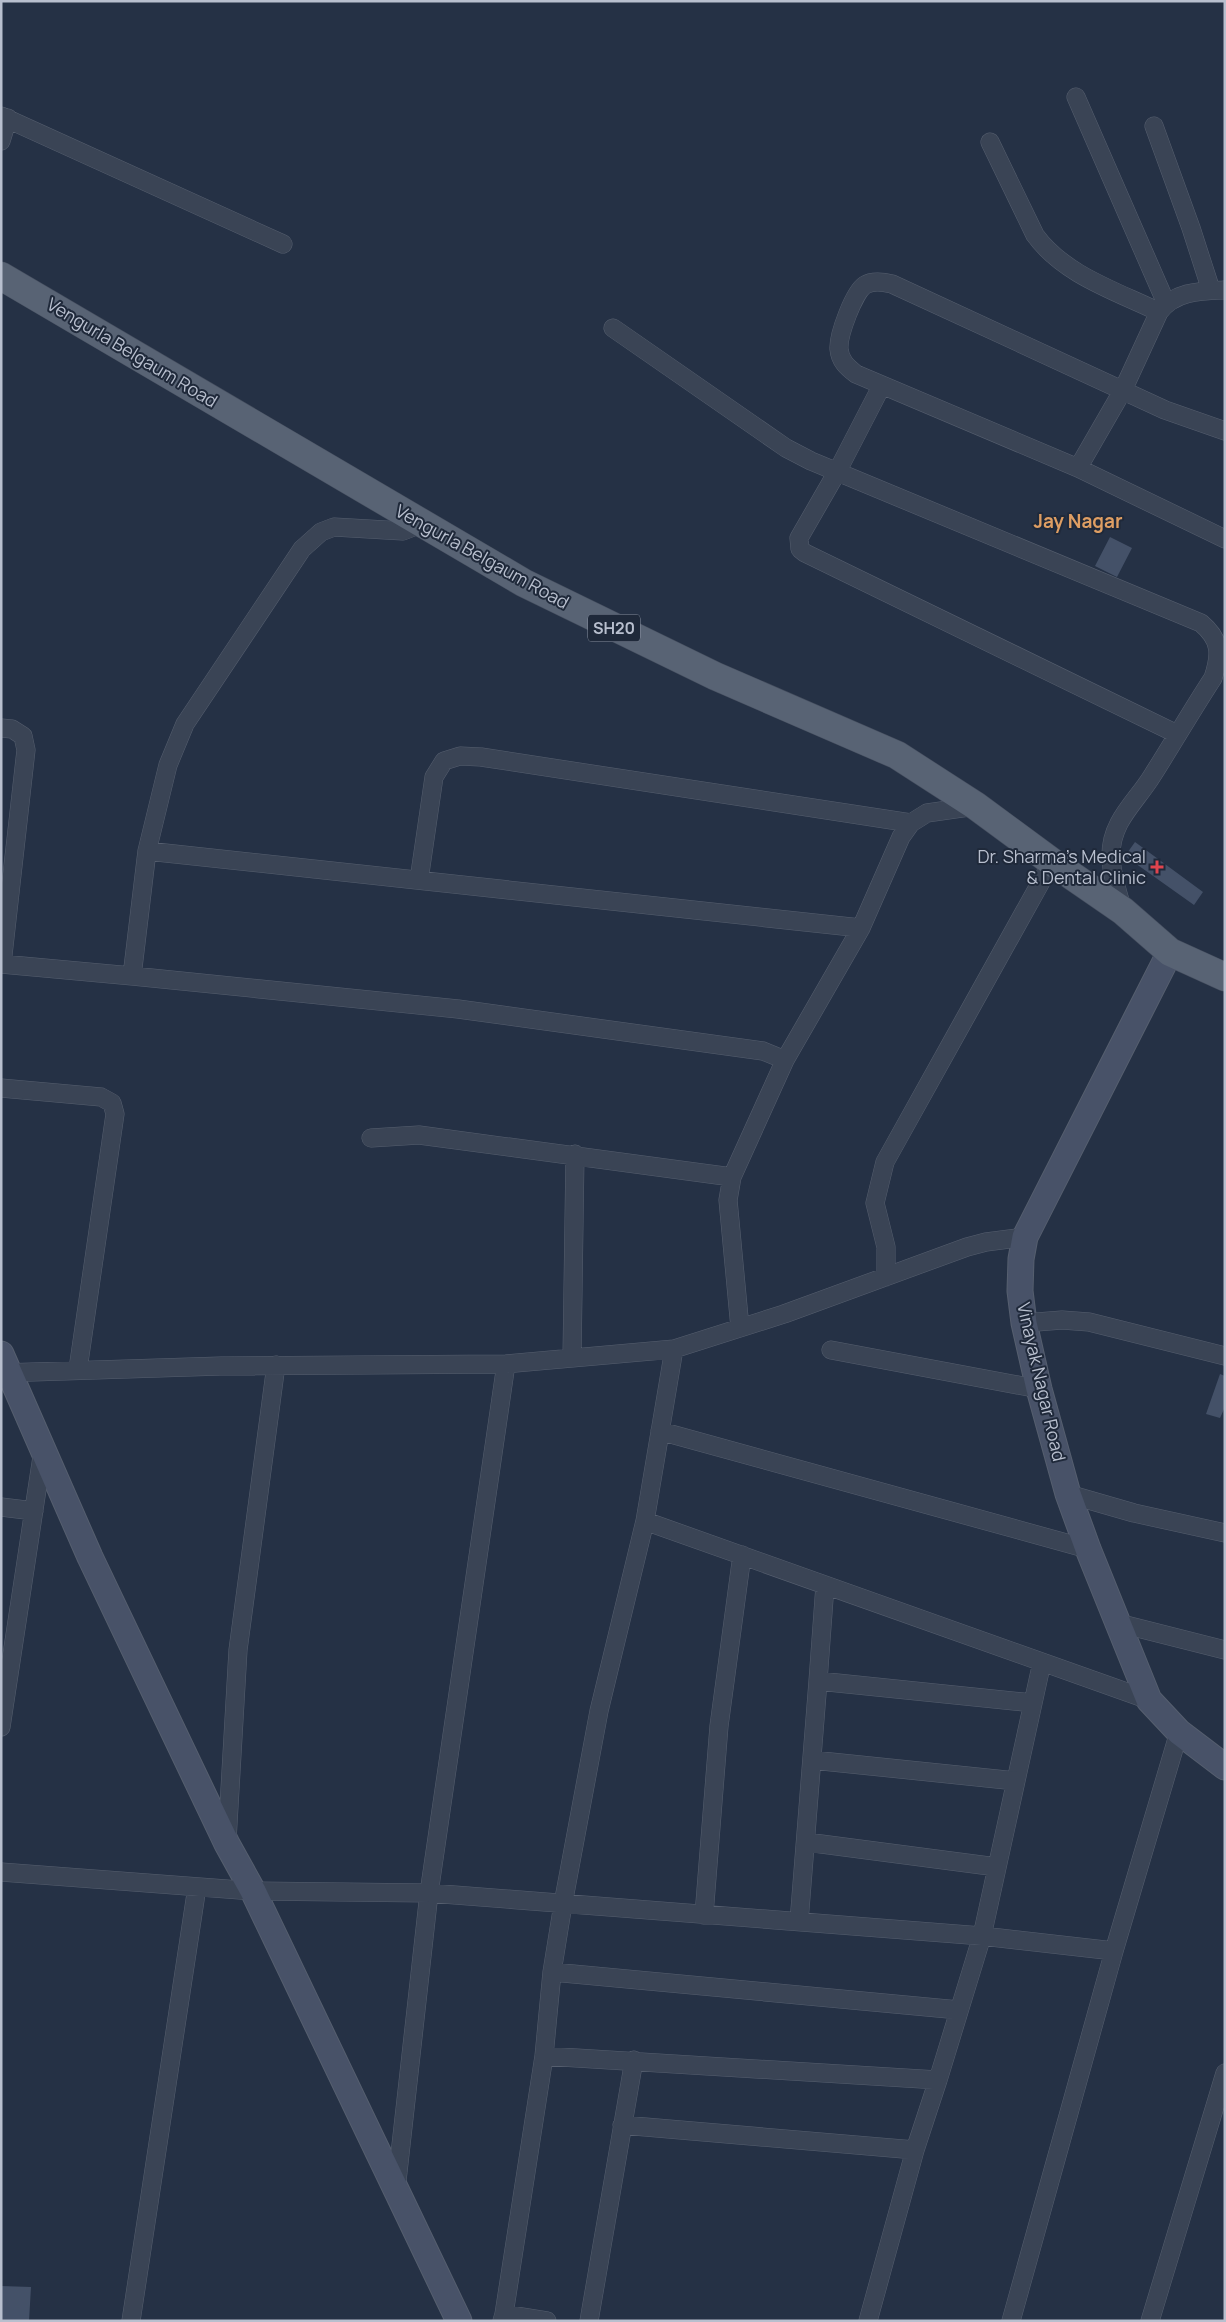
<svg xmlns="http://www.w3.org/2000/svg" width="1226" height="2322" font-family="Manrope,sans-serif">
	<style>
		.building { fill: #445168 }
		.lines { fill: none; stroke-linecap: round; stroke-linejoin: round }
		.street-casing { stroke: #565f6f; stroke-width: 19 }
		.secondary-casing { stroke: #565f6f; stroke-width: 27 }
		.primary-casing { stroke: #444d5e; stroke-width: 29 }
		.street { stroke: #3a4455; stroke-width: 18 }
		.secondary { stroke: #485268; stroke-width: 25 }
		.primary { stroke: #586374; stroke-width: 28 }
		.health-dot { fill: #e0444e; stroke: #1f293a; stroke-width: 2 }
		.labels { text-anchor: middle; stroke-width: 4; stroke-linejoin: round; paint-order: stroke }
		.shield { fill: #1f293a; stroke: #8a92a2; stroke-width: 1 }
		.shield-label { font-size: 16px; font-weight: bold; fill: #b8bfce }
		.street-label { font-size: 18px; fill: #b8bfce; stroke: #1f293a }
		.poi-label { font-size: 18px; fill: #b8bfce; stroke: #1f293a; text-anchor: end }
		.neighbourhood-label { font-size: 19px; font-weight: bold; fill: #de9e63; stroke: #1f293a }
	</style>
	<rect width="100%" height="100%" fill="#253145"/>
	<!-- building -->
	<path class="building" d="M1110 537 1132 548 1117 577 1095 566Z
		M1135 842 1203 892 1194 905 1125 856Z
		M1220 1374 1225 1376V1407L1220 1418 1206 1414Z
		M1 2286 31 2287 29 2321H1Z"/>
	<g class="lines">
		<!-- street casing -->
		<g class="street-casing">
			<path id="street" d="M1076 97 1166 303
				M1 116 283 244
				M1154 126 1191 228 1211 290
				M1 141 8 118
				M990 142 1035 235C1064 275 1116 291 1159 312
				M613 328 786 448 811 461 1201 623C1221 640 1221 654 1213 678 1192 710 1173 743 1152 776 1136 802 1111 821 1111 855 1111 874 1118 893 1123 911
				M882 385 837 472 799 538 800 549 805 553 1177 734
				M1225 431 1165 410 892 284C884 282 873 280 865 285 854 292 838 335 839 349 840 361 847 367 856 374L1078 468 1225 539
				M1078 468 1123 390 1159 312C1175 291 1200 291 1225 290
				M1 728 12 729 23 736 26 750 2 964
				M147 851 861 928
				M419 880 434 777 444 761 460 756 481 757 911 823
				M1 964 132 976 458 1009 763 1051 785 1060
				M132 976 147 851 168 765 185 724 302 549 321 532 334 527 403 531 421 524
				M1 1088 101 1097 112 1103 115 1114 78 1369
				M371 1138 419 1135 732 1177
				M886 1277V1247L875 1203 885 1162 1052 862
				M1024 1323 1062 1320 1089 1322 1225 1356
				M740 1328 728 1200 732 1177 785 1060 861 928 901 837 911 823 927 813 976 806
				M831 1350 1039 1389
				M572 1358 575 1154
				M1 1373 221 1366 506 1364 674 1349 784 1314 967 1247 986 1242 1025 1237
				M660 1431 1088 1549
				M1068 1494 1134 1513 1225 1533
				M1 1507 34 1511
				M645 1521 1149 1700
				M1118 1623 1225 1650
				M818 1681 825 1585
				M1 1727 43 1450
				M812 1760 1016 1781
				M227 1841 238 1650 276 1365
				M806 1842 997 1867
				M1 1872 253 1891 429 1893 982 1936 1114 1951 1179 1732
				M704 1915 719 1726 742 1555
				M799 1922 818 1681 1033 1703
				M552 1972 959 2010
				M544 2056 938 2080 982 1936 1042 1662
				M622 2125 915 2150
				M396 2190 429 1893 506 1364
				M504 2314 544 2056 552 1972 563 1904 599 1711 645 1521 674 1349
				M131 2321 197 1887
				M502 2321 504 2314 547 2321
				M589 2321 634 2060
				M868 2321 915 2150 938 2080
				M1011 2321 1114 1951
				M1150 2321 1225 2073"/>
		</g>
		<!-- secondary casing -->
		<g class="secondary-casing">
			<path id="secondary" d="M1170 952 1025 1237 1021 1259 1020 1291 1024 1323 1039 1389 1068 1494 1088 1549 1149 1700 1179 1732 1225 1767
				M1 1354 90 1557 227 1844 253 1891 459 2321"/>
		</g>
		<!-- primary casing -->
		<g class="primary-casing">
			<path id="primary" d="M1 276 524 583 715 676 897 755 976 806 1052 862 1123 911 1170 952 1225 977"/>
		</g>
		<!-- street -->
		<use href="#street" class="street"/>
		<!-- secondary -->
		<use href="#secondary" class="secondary"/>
		<!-- primary -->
		<use href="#primary" class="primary"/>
	</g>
	<!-- markers -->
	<path class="health-dot" d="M1154.5 859.5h5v5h5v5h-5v5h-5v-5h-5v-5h5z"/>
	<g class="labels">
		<!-- shield labels -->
		<rect class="shield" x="588" y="614.5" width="52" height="27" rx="4"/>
		<g class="shield-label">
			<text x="614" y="634">SH20</text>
		</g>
		<!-- street labels -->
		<g class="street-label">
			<text transform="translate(132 353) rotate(31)" y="6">Vengurla Belgaum Road</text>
			<text transform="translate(482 557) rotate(29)" y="6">Vengurla Belgaum Road</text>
			<text transform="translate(1041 1382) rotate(77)" y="6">Vinayak Nagar Road</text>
		</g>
		<!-- poi labels -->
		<g class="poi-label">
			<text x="1146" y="863">Dr. Sharma's Medical<tspan x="1146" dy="21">&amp; Dental Clinic</tspan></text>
		</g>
		<!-- neighbourhood labels -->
		<g class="neighbourhood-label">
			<text x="1078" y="528">Jay Nagar</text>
		</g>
	</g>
	<!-- border -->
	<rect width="1226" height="2322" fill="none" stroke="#b8bfce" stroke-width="5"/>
</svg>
